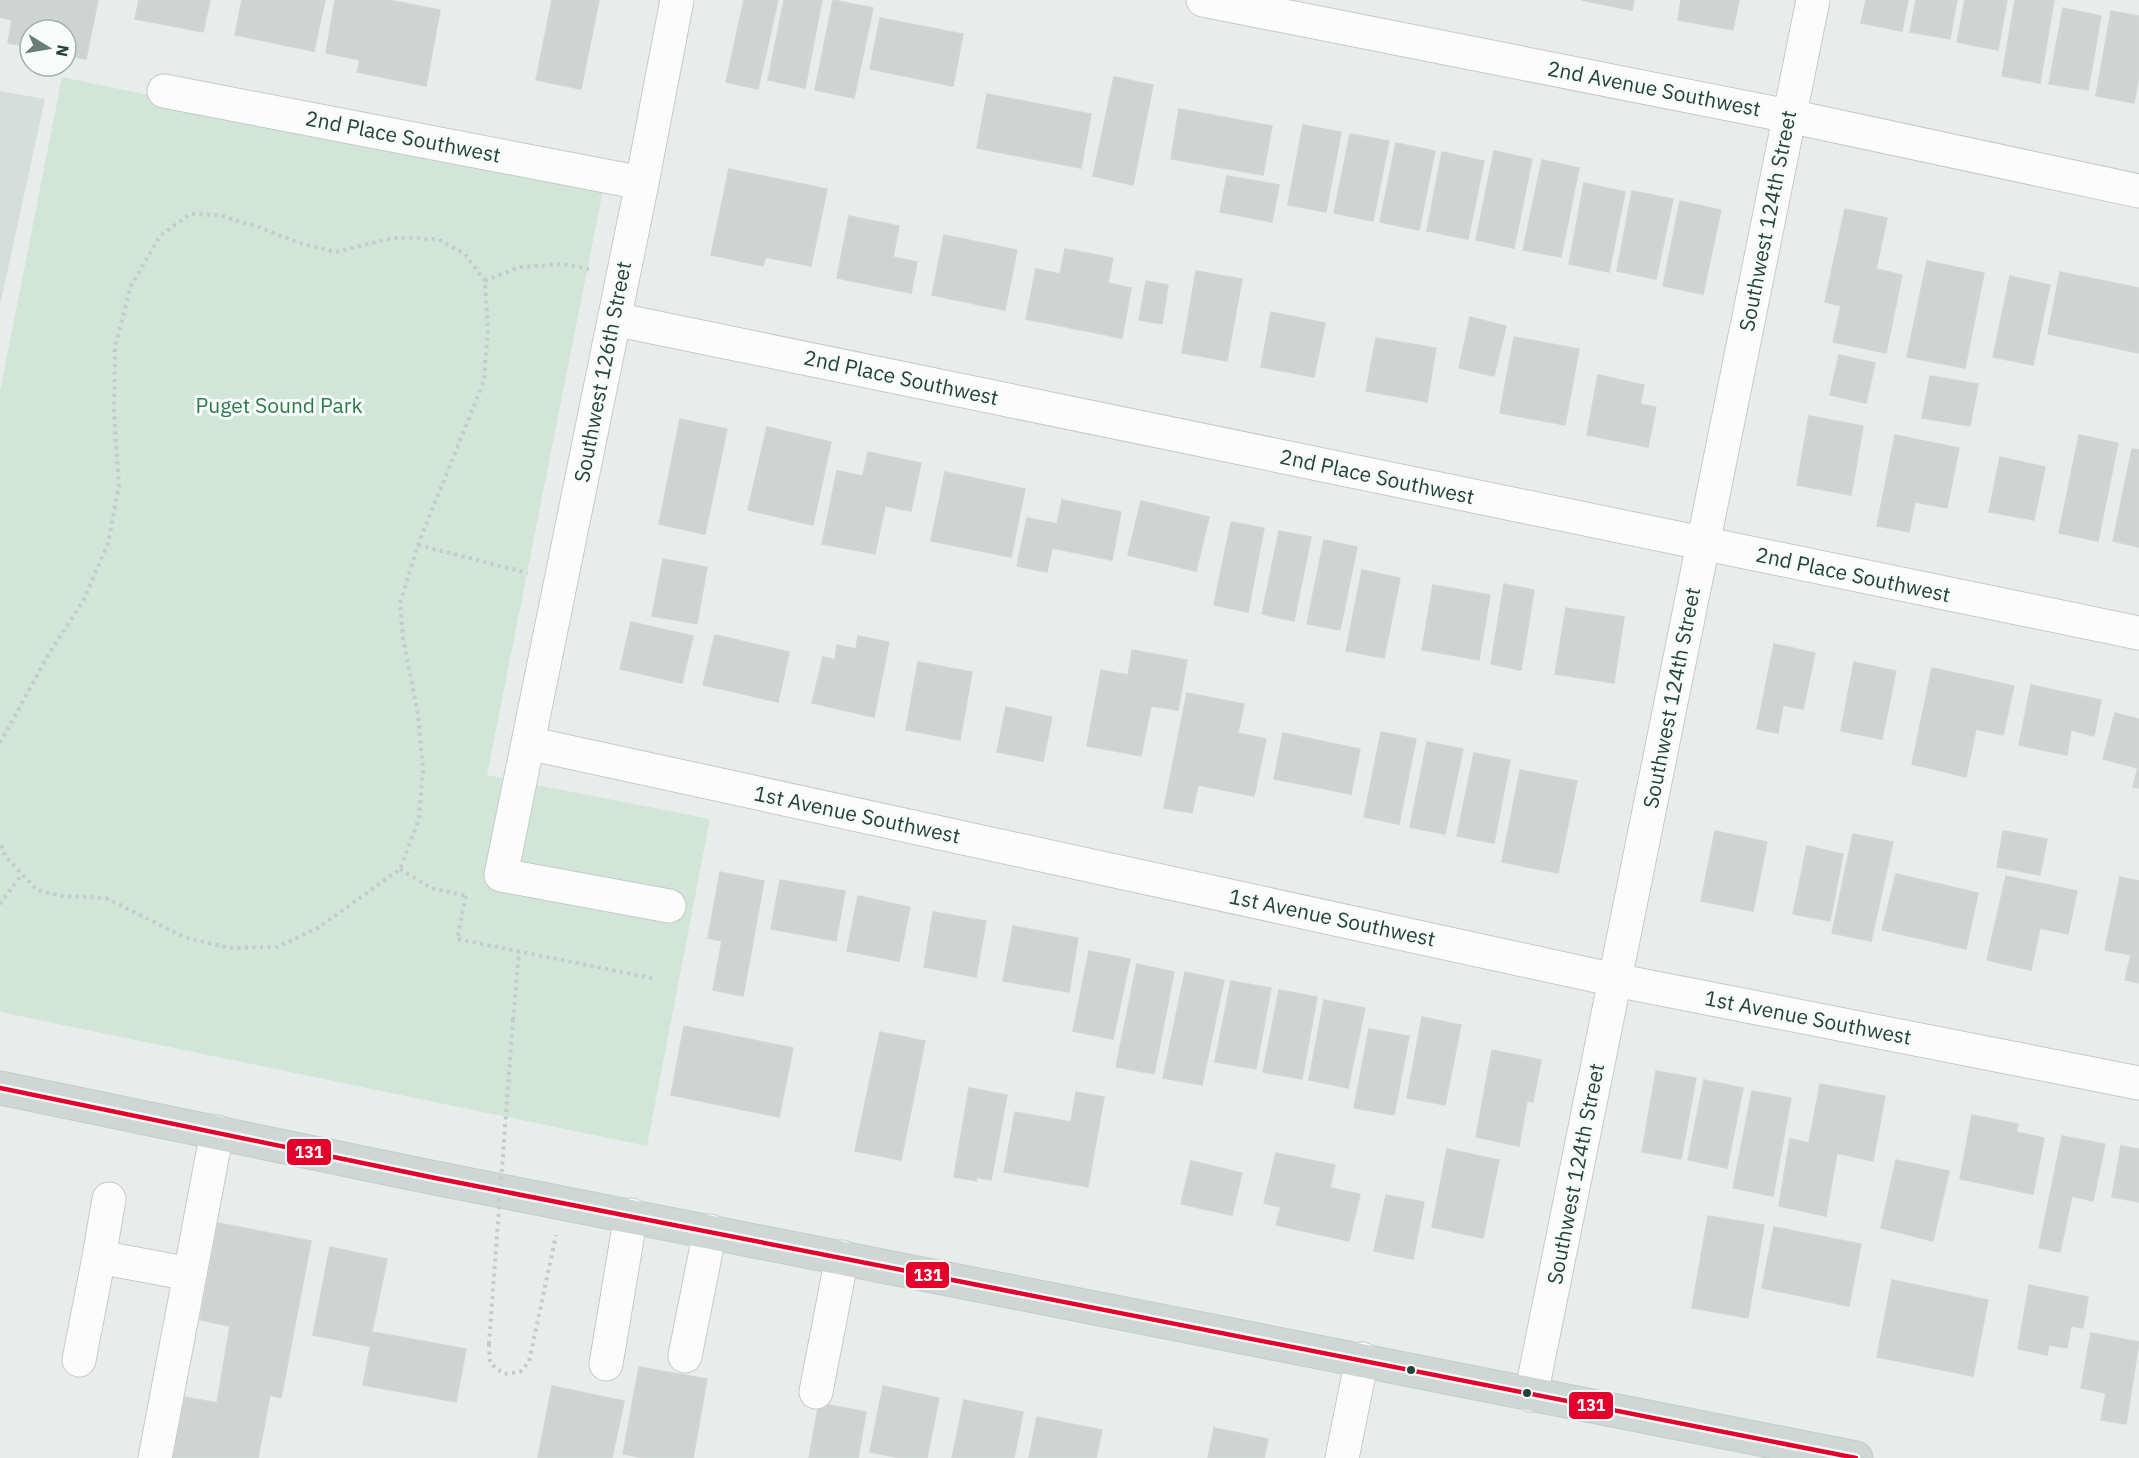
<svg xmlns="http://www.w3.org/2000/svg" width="2139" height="1458" font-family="'IBM Plex Sans',sans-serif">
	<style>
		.built { fill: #d6dedb }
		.green { fill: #d1e6d8 }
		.building { fill: #cfd4d2; stroke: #d1d6d4; stroke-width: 1.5 }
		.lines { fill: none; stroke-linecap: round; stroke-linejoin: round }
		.minor-casing { stroke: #c5cac8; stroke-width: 35 }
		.major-casing { stroke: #c3ccc9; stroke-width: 35 }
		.path { stroke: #c3ccca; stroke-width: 4; stroke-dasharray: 3 4.5; stroke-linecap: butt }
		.minor { stroke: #fcfcfc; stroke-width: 33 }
		.major { stroke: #cfd7d5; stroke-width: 33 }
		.path-bridge { stroke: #c3ccca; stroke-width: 4; stroke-dasharray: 3 4.5; stroke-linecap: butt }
		.bus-1-casing { stroke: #f7fbf9; stroke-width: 9 }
		.bus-1 { stroke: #e4002b; stroke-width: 4.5 }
		.bus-dot { fill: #24423a; stroke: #f7fbf9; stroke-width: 2 }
		.labels { text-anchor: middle; stroke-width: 6; stroke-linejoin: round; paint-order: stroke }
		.street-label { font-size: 21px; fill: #24423a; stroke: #f7fbf9 }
		.park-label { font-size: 21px; fill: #2d7a4b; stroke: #f7fbf9 }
		.line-badge { stroke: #f7fbf9; stroke-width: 2 }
		.badge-label { font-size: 16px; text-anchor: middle; font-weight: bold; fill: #fff }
	</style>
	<rect width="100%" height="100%" fill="#e8edeb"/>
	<!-- built -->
	<path class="built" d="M0 91 45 99 0 305Z"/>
	<!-- green -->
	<path class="green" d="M62 77 603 190 487 775 710 819 647 1146 0 1012V391Z"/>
	<!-- building -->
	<path class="building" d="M0 0H98L86 59 66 55V30H30V47L8 43 12 20 0 17Z
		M139 0H210L203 32 135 19Z
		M242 0H325L314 51 235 35Z
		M335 0H388L440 10 426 86 357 72 360 60 326 53Z
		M552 0H599L581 89 536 80Z
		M744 0H778L758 89 726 82Z
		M784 0H822L805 88 768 80Z
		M833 0 873 8 854 98 815 90Z
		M1581 0H1634L1632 10Z
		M1681 0H1739L1733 30 1678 20Z
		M1866 0H1908L1902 31 1861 23Z
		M1916 0H1957L1950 39 1910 32Z
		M1965 0H2007L1998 50 1957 42Z
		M2015 0H2054L2040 83 2002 76Z
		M2063 8 2101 16 2088 90 2049 84Z
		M2111 11 2139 16V76L2134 103 2096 96Z
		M880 18 963 34 953 86 870 69Z
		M1114 77 1153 85 1133 185 1093 176Z
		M987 94 1091 114 1081 168 977 148Z
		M1179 109 1272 126 1263 175 1171 159Z
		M1303 125 1341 132 1326 212 1288 205Z
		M1350 134 1389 141 1373 221 1334 213Z
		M1396 143 1435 151 1419 230 1380 222Z
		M1494 151 1532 159 1514 248 1476 240Z
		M1442 152 1484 161 1468 239 1427 231Z
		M1542 160 1579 168 1561 257 1523 250Z
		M729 169 827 189 811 266 766 257 763 266 711 255Z
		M1227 176 1279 185 1272 222 1220 212Z
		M1584 183 1625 192 1609 272 1569 264Z
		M1632 191 1673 199 1656 279 1617 271Z
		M1680 201 1721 210 1703 294 1663 286Z
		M1845 209 1887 218 1876 269 1902 275 1886 353 1833 342 1841 306 1825 302Z
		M849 216 899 226 893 257 917 262 911 293 837 278Z
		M944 235 1017 250 1005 310 932 295Z
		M1065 249 1113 258 1108 283 1131 288 1122 338 1026 319 1036 269 1060 274Z
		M1927 261 1984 273 1965 368 1907 357Z
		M1196 271 1242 279 1227 361 1182 353Z
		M2060 272 2139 288V353L2048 334Z
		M2010 276 2050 285 2033 365 1993 357Z
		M1146 281 1168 285 1162 324 1139 320Z
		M1271 312 1325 323 1314 377 1261 367Z
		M1470 317 1506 326 1494 376 1459 368Z
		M1514 337 1579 349 1565 425 1500 413Z
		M1376 338 1436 348 1427 402 1366 391Z
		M1839 355 1875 363 1866 403 1830 395Z
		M1598 375 1644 385 1640 404 1656 407 1648 447 1587 435Z
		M1930 376 1978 384 1970 426 1922 418Z
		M1809 416 1863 426 1851 495 1797 485Z
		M680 419 727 429 705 534 659 524Z
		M767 427 831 442 813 525 748 510Z
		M1895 435 1959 448 1947 508 1915 502 1909 532 1877 526Z
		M2079 435 2118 443 2098 541 2059 533Z
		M2132 449 2139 450V547L2113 541Z
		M868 452 921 463 911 511 885 506 875 554 822 544 837 471 863 476Z
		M2000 457 2045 467 2034 520 1989 512Z
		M945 472 1025 489 1011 557 931 541Z
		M1062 500 1121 512 1112 560 1052 548 1047 572 1017 566 1027 518 1057 524Z
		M1141 501 1209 517 1196 571 1128 555Z
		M1231 522 1264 528 1248 612 1214 605Z
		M1279 531 1311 537 1294 621 1262 614Z
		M1324 540 1357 547 1340 630 1307 624Z
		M663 559 707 567 697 624 652 616Z
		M1362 570 1400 578 1384 658 1346 651Z
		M1504 584 1534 590 1521 670 1491 664Z
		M1433 585 1490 595 1479 660 1422 650Z
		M1566 608 1624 617 1614 683 1555 674Z
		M631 622 693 636 682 683 620 669Z
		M715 635 789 652 778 702 703 685Z
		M858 636 889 642 874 717 812 703 823 657 835 660 837 645 856 649Z
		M1774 644 1815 653 1803 709 1783 705 1778 733 1757 729Z
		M1132 650 1187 660 1178 710 1151 706 1141 756 1087 746 1101 670 1128 675Z
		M918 662 972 672 960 740 906 730Z
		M1854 662 1896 671 1882 739 1841 731Z
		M1932 668 2014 686 2003 735 1976 729 1966 777 1912 764Z
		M2031 685 2101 700 2094 736 2071 730 2067 755 2019 745Z
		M1187 693 1244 704 1238 733 1266 739 1254 796 1198 785 1192 813 1164 808Z
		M1006 707 1052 717 1043 761 997 752Z
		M2115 713 2139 719V788L2133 787 2138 768 2103 759Z
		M1381 732 1416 739 1399 824 1364 817Z
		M1283 733 1360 749 1351 794 1274 779Z
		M1427 742 1463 749 1445 834 1410 827Z
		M1474 753 1510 760 1494 843 1457 836Z
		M1520 770 1577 781 1558 873 1502 862Z
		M1715 831 1767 842 1753 911 1701 901Z
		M2003 831 2047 839 2040 875 1997 867Z
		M1853 834 1893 842 1871 941 1832 933Z
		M1807 846 1843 854 1830 921 1793 914Z
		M720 872 764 881 743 996 713 990 722 941 708 938Z
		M1896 874 1978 893 1966 949 1882 930Z
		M2006 876 2077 891 2068 934 2040 928 2031 970 1987 960Z
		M2120 877 2139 881V983L2125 980 2131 955 2105 950Z
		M780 880 845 891 836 941 771 929Z
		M858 896 910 907 899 961 847 951Z
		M933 912 986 921 976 977 924 967Z
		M1013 926 1078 938 1069 992 1003 981Z
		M1089 951 1130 959 1113 1039 1073 1031Z
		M1137 964 1174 972 1154 1074 1116 1067Z
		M1185 972 1224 980 1202 1085 1163 1078Z
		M1231 981 1271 988 1256 1069 1215 1062Z
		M1279 990 1317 997 1302 1079 1263 1072Z
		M1324 1000 1365 1008 1348 1088 1309 1080Z
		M1422 1017 1461 1025 1445 1105 1407 1098Z
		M684 1026 793 1048 779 1117 671 1095Z
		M1369 1029 1409 1036 1394 1115 1354 1108Z
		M880 1032 925 1041 901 1160 855 1151Z
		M1492 1050 1541 1060 1533 1102 1527 1101 1519 1146 1476 1137Z
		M1656 1071 1696 1078 1681 1159 1642 1152Z
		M1704 1080 1743 1088 1727 1168 1688 1160Z
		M1820 1084 1885 1096 1873 1161 1837 1153 1826 1216 1779 1206 1790 1139 1809 1143Z
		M969 1088 1007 1095 991 1180 977 1177 976 1181 954 1177Z
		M1752 1091 1791 1098 1773 1196 1733 1188Z
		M1076 1092 1104 1097 1088 1187 1004 1172 1015 1112 1071 1122Z
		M1972 1115 2018 1124 2016 1132 2044 1138 2033 1194 1960 1179Z
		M2062 1136 2105 1144 2093 1201 2072 1196 2060 1252 2039 1248Z
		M2121 1146 2139 1149V1202L2112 1197Z
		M1447 1149 1499 1160 1483 1238 1432 1227Z
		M1276 1153 1335 1165 1330 1188 1360 1194 1349 1241 1276 1225 1281 1207 1264 1203Z
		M1896 1160 1949 1171 1933 1241 1881 1228Z
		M1191 1161 1242 1173 1232 1215 1181 1204Z
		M1386 1195 1424 1202 1413 1259 1374 1251Z
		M1708 1216 1764 1225 1748 1318 1692 1308Z
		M218 1223 311 1241 281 1398 270 1395 258 1458H173L185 1397 217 1403 230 1326 200 1320Z
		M1774 1227 1861 1244 1849 1306 1762 1288Z
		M330 1247 387 1259 369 1346 313 1335Z
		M1892 1280 1988 1300 1973 1376 1877 1357Z
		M2029 1285 2088 1297 2083 1328 2071 1326 2067 1348 2049 1345 2047 1355 2018 1349Z
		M373 1332 466 1349 456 1402 363 1385Z
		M2091 1333 2139 1342 2126 1424 2101 1420 2106 1393 2081 1388Z
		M639 1367 707 1379 693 1458H645L623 1454Z
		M552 1386 624 1401 612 1458H538Z
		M883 1386 939 1398 927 1458H901L870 1452Z
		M964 1400 1023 1412 1014 1458H952Z
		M819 1403 866 1412 858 1458H809Z
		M1037 1417 1102 1430 1096 1458H1029Z
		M1214 1428 1268 1439 1264 1458H1208Z"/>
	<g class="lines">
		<!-- minor casing -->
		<g class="minor-casing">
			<path id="minor" d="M1203 0 1789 116 2139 191
				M164 91 642 183
				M614 319 2139 633
				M528 743 1615 980 2139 1083
				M669 906 501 875 642 183 677 0
				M109 1199 99 1257 190 1274 217 1132
				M685 1356 710 1231
				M79 1360 99 1257
				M606 1364 631 1215
				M816 1392 842 1257
				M1531 1395 1813 0
				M155 1458 190 1274
				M1342 1458 1362 1359"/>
		</g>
		<!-- major casing -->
		<g class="major-casing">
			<path id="major" d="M0 1088 435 1178 1856 1458"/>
		</g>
		<!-- path -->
		<path class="path" d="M485 281 519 267 564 264 589 269
			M418 545 528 573
			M0 743 47 657 84 599 108 543 119 486 114 412 115 347 131 286 160 236 190 214 219 215 258 227 299 243 336 252 392 238 438 239 465 254 485 281 488 329 484 381 418 545 400 603 403 638 418 715 423 769 419 819 400 869 318 928 277 947 229 948 184 937 106 898 61 896 37 890 5 856 0 841
			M400 869 431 888 467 896
			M466 896 457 939 652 978
			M0 904 22 874
			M513 1020 519 952
			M489 1344 490 1363 504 1374 520 1372 529 1362 556 1235"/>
		<!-- minor -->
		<use href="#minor" class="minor"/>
		<!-- major -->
		<use href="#major" class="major"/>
		<!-- path-bridge -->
		<path class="path-bridge" d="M489 1344 513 1020"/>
		<!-- bus-1 casing -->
		<g class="bus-1-casing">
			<path id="bus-1" d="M0 1088 435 1178 1856 1458"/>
		</g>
		<!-- bus-1 -->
		<use href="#bus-1" class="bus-1"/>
	</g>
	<!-- markers -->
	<g class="bus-dot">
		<circle cx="1411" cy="1370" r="5"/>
		<circle cx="1527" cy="1393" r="5"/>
	</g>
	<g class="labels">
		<!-- street labels -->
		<g class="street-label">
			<text transform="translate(1654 89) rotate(11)" y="7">2nd Avenue Southwest</text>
			<text transform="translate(403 137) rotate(11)" y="7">2nd Place Southwest</text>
			<text transform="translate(1768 221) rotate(-79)" y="7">Southwest 124th Street</text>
			<text transform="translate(603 372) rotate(-79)" y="7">Southwest 126th Street</text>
			<text transform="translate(901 378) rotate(12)" y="7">2nd Place Southwest</text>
			<text transform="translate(1377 477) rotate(12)" y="7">2nd Place Southwest</text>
			<text transform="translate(1853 575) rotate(12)" y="7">2nd Place Southwest</text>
			<text transform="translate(1672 698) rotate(-79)" y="7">Southwest 124th Street</text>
			<text transform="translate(857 815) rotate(12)" y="7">1st Avenue Southwest</text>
			<text transform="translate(1332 918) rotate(12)" y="7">1st Avenue Southwest</text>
			<text transform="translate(1808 1018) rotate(11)" y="7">1st Avenue Southwest</text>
			<text transform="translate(1576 1174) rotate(-79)" y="7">Southwest 124th Street</text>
		</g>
		<!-- park labels -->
		<g class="park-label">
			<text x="279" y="413">Puget Sound Park</text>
		</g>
	</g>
	<g class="line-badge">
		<rect x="286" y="1138" width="46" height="28" rx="6" fill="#e4002b"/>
		<rect x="905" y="1261" width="45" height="28" rx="6" fill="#e4002b"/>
		<rect x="1568" y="1391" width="46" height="29" rx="6" fill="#e4002b"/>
	</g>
	<g class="badge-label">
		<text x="309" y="1158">131</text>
		<text x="928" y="1281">131</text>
		<text x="1591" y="1411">131</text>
	</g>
	<!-- north arrow -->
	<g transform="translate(48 48) rotate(101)"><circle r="28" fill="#f7fbf9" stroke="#a3b1ad" stroke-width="1.5"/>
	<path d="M0-4.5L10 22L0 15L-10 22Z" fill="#697e78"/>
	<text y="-9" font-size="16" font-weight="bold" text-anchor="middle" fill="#24423a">N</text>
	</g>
</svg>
